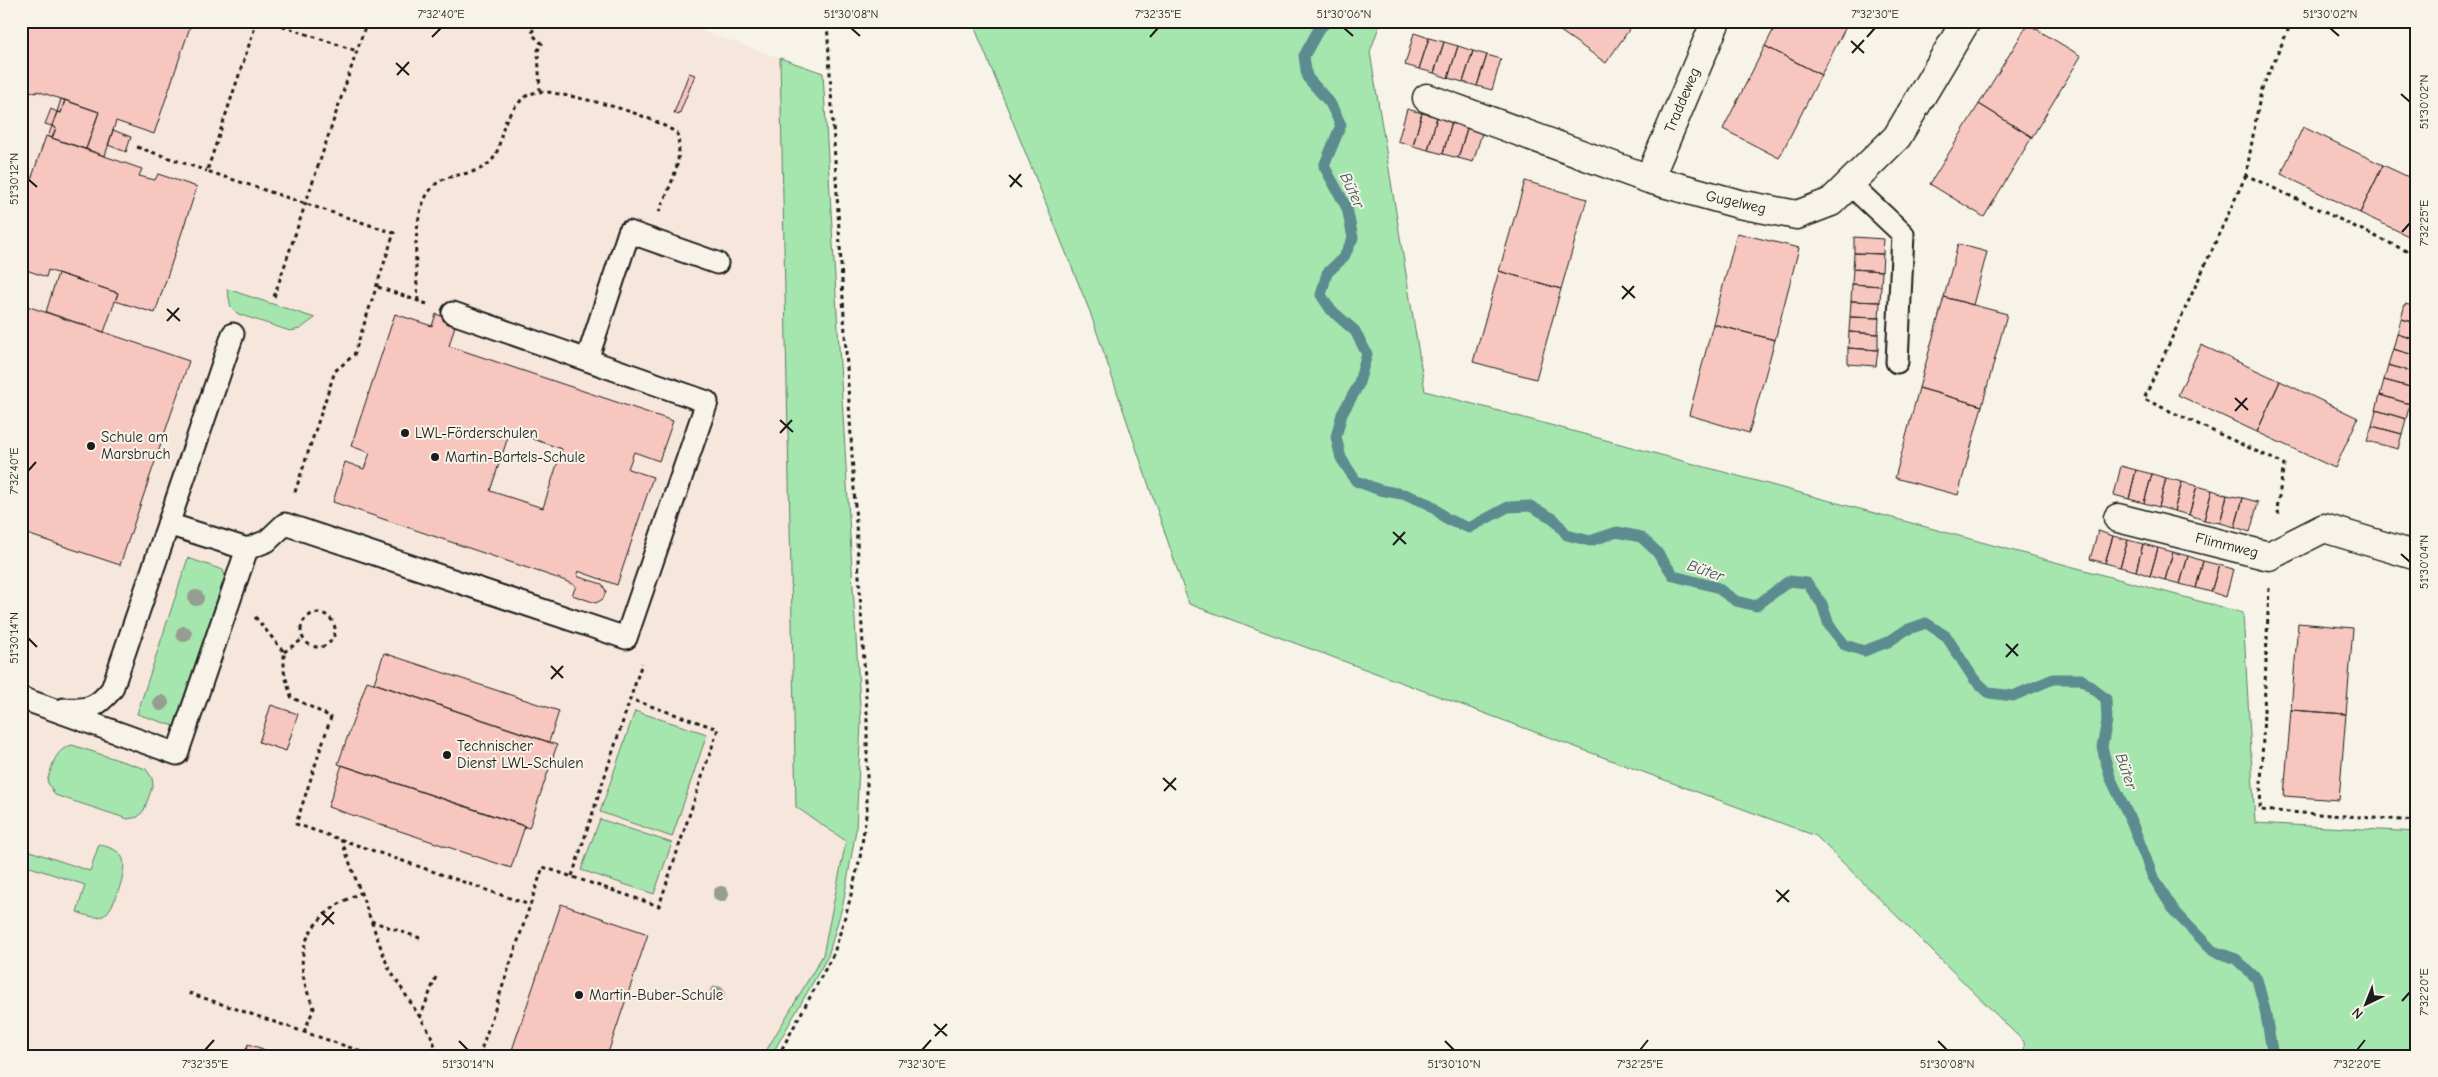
<svg xmlns="http://www.w3.org/2000/svg" width="2438" height="1077" font-family="'Comic Neue',sans-serif">
	<style>
		.built { fill: #f7e6dc }
		.green { fill: #a5e5ae; stroke: #608065 }
		.lines { fill: none; stroke-linecap: round; stroke-linejoin: round }
		.stream { stroke: #5b8c8f; stroke-width: 11 }
		.building { fill: #f7c7bf; stroke: #1c1c1c; fill-rule: evenodd }
		.lane-casing { stroke: #1c1c1c; stroke-width: 25 }
		.street-casing { stroke: #1c1c1c; stroke-width: 31 }
		.path { stroke: #1c1c1c; stroke-width: 3; stroke-dasharray: 4 4; stroke-linecap: butt }
		.lane { stroke: #f7f3e8; stroke-width: 21 }
		.street { stroke: #f7f3e8; stroke-width: 28 }
		.tree { fill: #959e90 }
		.ticks { fill: none; stroke: #1c1c1c; stroke-width: 2 }
		.poi-dot { fill: #1c1c1c; stroke: #f7f3e8; stroke-width: 2 }
		.labels { text-anchor: middle; stroke-width: 4; stroke-linejoin: round; paint-order: stroke }
		.street-label { font-size: 15px; fill: #1c1c1c; stroke: #f7f3e8 }
		.poi-label { font-size: 15px; fill: #1c1c1c; stroke: #f7f3e8; text-anchor: start }
		.water-label { font-size: 16px; font-style: italic; fill: #3c5456; stroke: #f7f3e8 }
		.neatline { fill: none; stroke: #1c1c1c; stroke-width: 2 }
		.ticks-label { font-size: 12px; text-anchor: middle; fill: #1c1c1c }
	</style>
	<rect width="100%" height="100%" fill="#f7f3e8"/>
	<filter id="ink" filterUnits="userSpaceOnUse"><feTurbulence type="fractalNoise" baseFrequency=".02" numOctaves="2"/><feDisplacementMap in="SourceGraphic" scale="10" xChannelSelector="R" yChannelSelector="G"/><feConvolveMatrix kernelMatrix="1 2 1 2 8 2 1 2 1" color-interpolation-filters="sRGB"/></filter>
	<g filter="url(#ink)">
		<!-- built -->
		<path class="built" d="M21 21H673L780 58 796 807 846 841 823 955 763 1056H21Z"/>
		<!-- green -->
		<path class="green" d="M972 21H1381L1370 52 1425 391 2243 613 2255 823 2417 832V1056H2025L2024 1042 1816 836 1189 604 1090 312Z
			M780 58 823 73 861 723 856 830 843 904 828 956 771 1056H763L823 955 846 841 796 807Z
			M227 289 315 318 300 329 290 331 238 314 231 307Z
			M188 558 223 570 225 576 174 726 137 714Z
			M635 711 707 734 672 837 600 812Z
			M72 745 146 769 152 778 153 785 144 810 138 817 128 819 55 795 47 781C53 765 54 750 72 745Z
			M600 819 672 843 654 894 581 870Z
			M99 844C107 847 118 849 122 857 129 867 114 911 103 916 94 919 85 915 77 912L85 885 21 864V848L90 871Z"/>
		<g class="lines">
			<!-- stream -->
			<path class="stream" d="M1328 21 1319 29 1304 56 1307 77 1330 103 1341 125 1324 166 1347 208 1353 238 1344 257 1327 273 1321 295 1331 310 1355 331 1367 354 1358 386 1342 414 1336 437 1341 458 1356 481 1380 490 1407 495 1429 504 1447 519 1469 528 1508 507 1530 506 1554 519 1567 535 1590 541 1617 532 1641 537 1656 551 1674 576 1716 587 1736 601 1756 606 1789 581 1807 583 1822 604 1829 625 1845 645 1864 651 1888 642 1906 630 1926 623 1946 636 1974 679 1989 693 2013 696 2053 679H2081L2106 699 2107 721 2102 747 2110 777 2132 823 2153 877 2175 912 2213 951 2236 959 2257 979 2265 1010 2273 1056"/>
		</g>
		<!-- building -->
		<path class="building" d="M21 21H192L154 134 116 121 105 156 86 149 99 112 37 91 36 93 21 88Z
			M1546 21H1635L1606 63Z
			M1778 21H1849L1821 75 1765 46Z
			M2028 24 2081 56 2032 137 1979 104Z
			M1414 33 1429 38 1419 69 1405 65Z
			M1429 38 1444 42 1434 73 1419 69Z
			M1444 42 1458 46 1448 78 1434 73Z
			M1458 46 1473 51 1463 82 1448 78Z
			M1765 46 1821 75 1779 158 1723 129Z
			M1473 51 1487 55 1477 86 1463 82Z
			M1487 55 1501 59 1492 90 1477 86Z
			M689 73 695 75 679 115 674 113Z
			M61 99 65 100 61 113 57 112Z
			M65 100 99 112 86 149 52 138 56 128 52 126 57 112 61 113Z
			M1979 104 2032 137 1984 217 1930 184Z
			M51 109 57 112 52 126 45 124Z
			M1407 109 1422 113 1413 146 1398 141Z
			M1422 113 1437 117 1428 150 1413 146Z
			M1437 117 1452 121 1443 154 1428 150Z
			M1452 121 1468 125 1458 158 1443 154Z
			M1468 125 1483 130 1473 162 1458 158Z
			M52 126 56 128 52 138 48 137Z
			M2303 127 2383 165 2360 213 2281 174Z
			M113 130 131 137 126 152 108 145Z
			M46 136 142 169 139 176 155 180 158 174 197 187 155 313 115 301 118 293 48 270 46 277 21 268V209Z
			M2383 165 2417 181V240L2360 213Z
			M1525 181 1587 199 1561 289 1499 271Z
			M1737 233 1799 248 1775 340 1713 324Z
			M1854 237 1884 239 1883 254 1854 253Z
			M1958 244 1987 252 1973 305 1944 297Z
			M1854 253 1883 254 1882 271 1853 269Z
			M1853 269 1882 271 1881 286 1852 284Z
			M1499 271 1561 289 1536 379 1473 362Z
			M58 273 118 293 104 332 46 312Z
			M1852 284 1881 286 1880 302 1851 301Z
			M1944 297 2007 314 1982 406 1919 388Z
			M1851 301 1880 302 1879 318 1850 317Z
			M21 304 189 361 120 565 21 532Z
			M2405 304 2417 307V323L2401 319Z
			M395 314 432 326 436 314 456 322 449 346 673 421 659 461 634 452 628 469 653 477 617 585 578 571 577 574 579 577 602 584 606 591 603 599 596 603 572 595 576 586 563 580 333 502 345 462 364 469 370 453 351 446ZM510 431 562 449 543 508 490 491Z
			M1850 317 1879 318 1878 334 1849 332Z
			M2401 319 2417 323V340L2397 334Z
			M1713 324 1775 340 1749 433 1689 415Z
			M1849 332 1878 334V350L1848 348Z
			M2397 334 2417 340V356L2393 349Z
			M2201 345 2280 381 2257 432 2178 395Z
			M1848 348 1878 350 1876 366 1848 364Z
			M2393 349 2417 356V373L2388 365Z
			M2388 365 2417 373 2414 388 2384 380Z
			M2384 380 2414 388 2410 404 2380 395Z
			M2280 381 2358 418 2335 468 2257 432Z
			M1919 388 1982 406 1958 495 1895 478Z
			M2380 395 2410 404 2406 419 2376 410Z
			M2376 410 2406 419 2402 434 2372 426Z
			M2372 426 2402 434 2398 449 2367 441Z
			M2121 466 2136 470 2129 499 2114 495Z
			M2136 470 2152 474 2144 503 2129 499Z
			M2152 474 2166 478 2159 507 2144 503Z
			M2166 478 2182 482 2174 511 2159 507Z
			M2182 482 2197 486 2189 515 2174 511Z
			M2197 486 2212 490 2204 520 2189 515Z
			M2212 490 2227 495 2220 523 2204 520Z
			M2227 495 2243 498 2235 527 2220 523Z
			M2243 498 2258 502 2250 532 2235 527Z
			M2098 531 2113 536 2105 563 2090 559Z
			M2113 536 2128 540 2120 567 2105 563Z
			M2128 540 2143 544 2136 571 2120 567Z
			M2143 544 2158 548 2150 576 2136 571Z
			M2158 548 2173 552 2165 580 2150 576Z
			M2173 552 2188 556 2180 584 2165 580Z
			M2188 556 2203 561 2196 588 2180 584Z
			M2203 561 2219 565 2211 592 2196 588Z
			M2219 565 2233 569 2226 597 2211 592Z
			M2298 623 2353 628 2346 714 2291 710Z
			M384 653 559 711 549 742 374 683Z
			M367 681 557 745 529 828 338 764Z
			M271 705 298 714 286 751 259 742Z
			M2291 710 2346 714 2339 800 2284 796Z
			M342 765 525 826 511 868 328 807Z
			M561 904 648 934 607 1056H510Z
			M248 1044 284 1056H244Z"/>
		<g class="lines">
			<!-- lane casing -->
			<g class="lane-casing">
				<path id="lane" d="M1850 184 1903 234 1897 362
					M587 360 629 232 717 263
					M247 549 267 541 285 524 626 638 707 402 453 313
					M21 698 177 754 247 549 168 524
					M64 709C88 710 96 709 112 689L233 334"/>
			</g>
			<!-- street casing -->
			<g class="street-casing">
				<path id="street" d="M1427 98 1649 179 1739 204 1797 215 1831 202 1897 137 1966 21
					M1649 179 1716 21
					M2118 518 2269 556 2324 528 2417 556"/>
			</g>
			<!-- path -->
			<path class="path" d="M257 21 207 171 394 233 354 355 335 371 294 495
				M267 21 357 51
				M535 21 532 34 542 44 538 50 540 92
				M2292 21 2261 91 2246 175 2417 256
				M137 147 207 171
				M2246 175 2144 399 2284 464 2277 509 2279 514
				M378 287 427 304
				M274 297 367 21
				M418 301C416 270 408 197 442 180 457 173 474 175 488 164 501 154 499 136 505 123 507 117 513 109 518 104 523 97 531 92 540 92 549 91 561 95 570 96 606 104 645 113 677 133 684 163 670 184 659 212
				M2269 588 2260 810 2417 821
				M301 630a17 17 0 1 1 34 0a17 17 0 1 1-34 0Z
				M255 617 284 652V671L291 697 331 717 296 824 530 905
				M284 652 303 639
				M341 839 388 967 430 1033 439 1056
				M572 876 642 663
				M371 921 420 938
				M189 993 375 1056
				M420 1018 437 974
				M304 1032 314 1008C288 953 306 917 360 893
				M479 1056 543 867 659 906 718 729 630 699
				M778 1056 834 953 849 903 860 858 867 808V714L827 21"/>
			<!-- lane -->
			<use href="#lane" class="lane"/>
			<!-- street -->
			<use href="#street" class="street"/>
		</g>
		<!-- trees -->
		<g class="tree">
			<circle cx="196" cy="598" r="8"/>
			<circle cx="184" cy="634" r="8"/>
			<circle cx="161" cy="703" r="8"/>
			<circle cx="721" cy="894" r="8"/>
			<circle cx="717" cy="994" r="8"/>
		</g>
	</g>
	<!-- ticks -->
	<path class="ticks" d="M851 28 860 36M1344 28 1353 36M2330 28 2339 36M432 37 441 28M1150 37 1158 28M1867 37 1875 28M1851 41 1864 53M1852 53 1864 40M396 63 409 75M397 75 409 62M2401 94 2410 102M1009 175 1022 187M28 179 37 187M1010 187 1021 174M2402 232 2410 223M1622 286 1635 298M1622 299 1634 286M167 309 180 321M167 321 179 308M2235 398 2248 410M2235 411 2247 398M780 420 793 432M780 433 792 420M28 471 36 462M1393 532 1406 544M1393 545 1405 532M2401 554 2410 562M28 638 37 647M2006 644 2018 656M2006 657 2018 644M551 666 563 678M551 679 563 666M1163 778 1176 790M1164 791 1176 778M1776 890 1789 902M1777 902 1789 890M321 912 334 924M322 925 334 912M2402 1001 2410 992M934 1024 947 1036M935 1036 947 1024M459 1041 468 1050M1445 1041 1454 1050M1938 1041 1947 1050M205 1050 214 1040M922 1050 931 1040M1640 1050 1648 1040M2357 1050 2365 1040"/>
	<!-- markers -->
	<g class="poi-dot">
		<circle cx="405" cy="433" r="5"/>
		<circle cx="91" cy="446" r="5"/>
		<circle cx="435" cy="457" r="5"/>
		<circle cx="447" cy="755" r="5"/>
		<circle cx="579" cy="995" r="5"/>
	</g>
	<g class="labels">
		<!-- street labels -->
		<g class="street-label">
			<text transform="translate(1682 100) rotate(-67)" y="5">Traddeweg</text>
			<text transform="translate(1736 202) rotate(13)" y="5">Gugelweg</text>
			<text transform="translate(2227 545) rotate(14)" y="5">Flimmweg</text>
		</g>
		<!-- poi labels -->
		<g class="poi-label">
			<text x="415" y="438">LWL-Förderschulen</text>
			<text x="101" y="442">Schule am<tspan x="101" dy="17">Marsbruch</tspan></text>
			<text x="445" y="462">Martin-Bartels-Schule</text>
			<text x="457" y="751">Technischer<tspan x="457" dy="17">Dienst LWL-Schulen</tspan></text>
			<text x="589" y="1000">Martin-Buber-Schule</text>
		</g>
		<!-- water labels -->
		<g class="water-label">
			<text transform="translate(1353 190) rotate(65)" y="6">Büter</text>
			<text transform="translate(1706 570) rotate(19)" y="6">Büter</text>
			<text transform="translate(2127 771) rotate(71)" y="6">Büter</text>
		</g>
	</g>
	<!-- margin -->
	<rect width="2438" height="1077" fill="none" stroke="#f7f3e8" stroke-width="55"/>
	<!-- north arrow -->
	<g transform="translate(2366 1004) rotate(223)" stroke="#f7f3e8" stroke-width="4" paint-order="stroke">
	<path d="M0-4L9 19L0 12L-9 19Z" fill="#1c1c1c"/>
	<text y="-8" font-size="14" font-weight="bold" text-anchor="middle" fill="#1c1c1c">N</text>
	</g>
	<rect x="28" y="28" width="2382" height="1022" class="neatline"/>
	<g class="ticks-label">
		<text x="441" y="18">7°32'40"E</text>
		<text x="851" y="18">51°30'08"N</text>
		<text x="1158" y="18">7°32'35"E</text>
		<text x="1344" y="18">51°30'06"N</text>
		<text x="1875" y="18">7°32'30"E</text>
		<text x="2330" y="18">51°30'02"N</text>
		<text transform="translate(2424 102) rotate(-90)" y="4">51°30'02"N</text>
		<text transform="translate(14 179) rotate(-90)" y="4">51°30'12"N</text>
		<text transform="translate(2424 223) rotate(-90)" y="4">7°32'25"E</text>
		<text transform="translate(14 471) rotate(-90)" y="4">7°32'40"E</text>
		<text transform="translate(2424 562) rotate(-90)" y="4">51°30'04"N</text>
		<text transform="translate(14 638) rotate(-90)" y="4">51°30'14"N</text>
		<text transform="translate(2424 992) rotate(-90)" y="4">7°32'20"E</text>
		<text x="205" y="1068">7°32'35"E</text>
		<text x="468" y="1068">51°30'14"N</text>
		<text x="922" y="1068">7°32'30"E</text>
		<text x="1454" y="1068">51°30'10"N</text>
		<text x="1640" y="1068">7°32'25"E</text>
		<text x="1947" y="1068">51°30'08"N</text>
		<text x="2357" y="1068">7°32'20"E</text>
	</g>
</svg>
